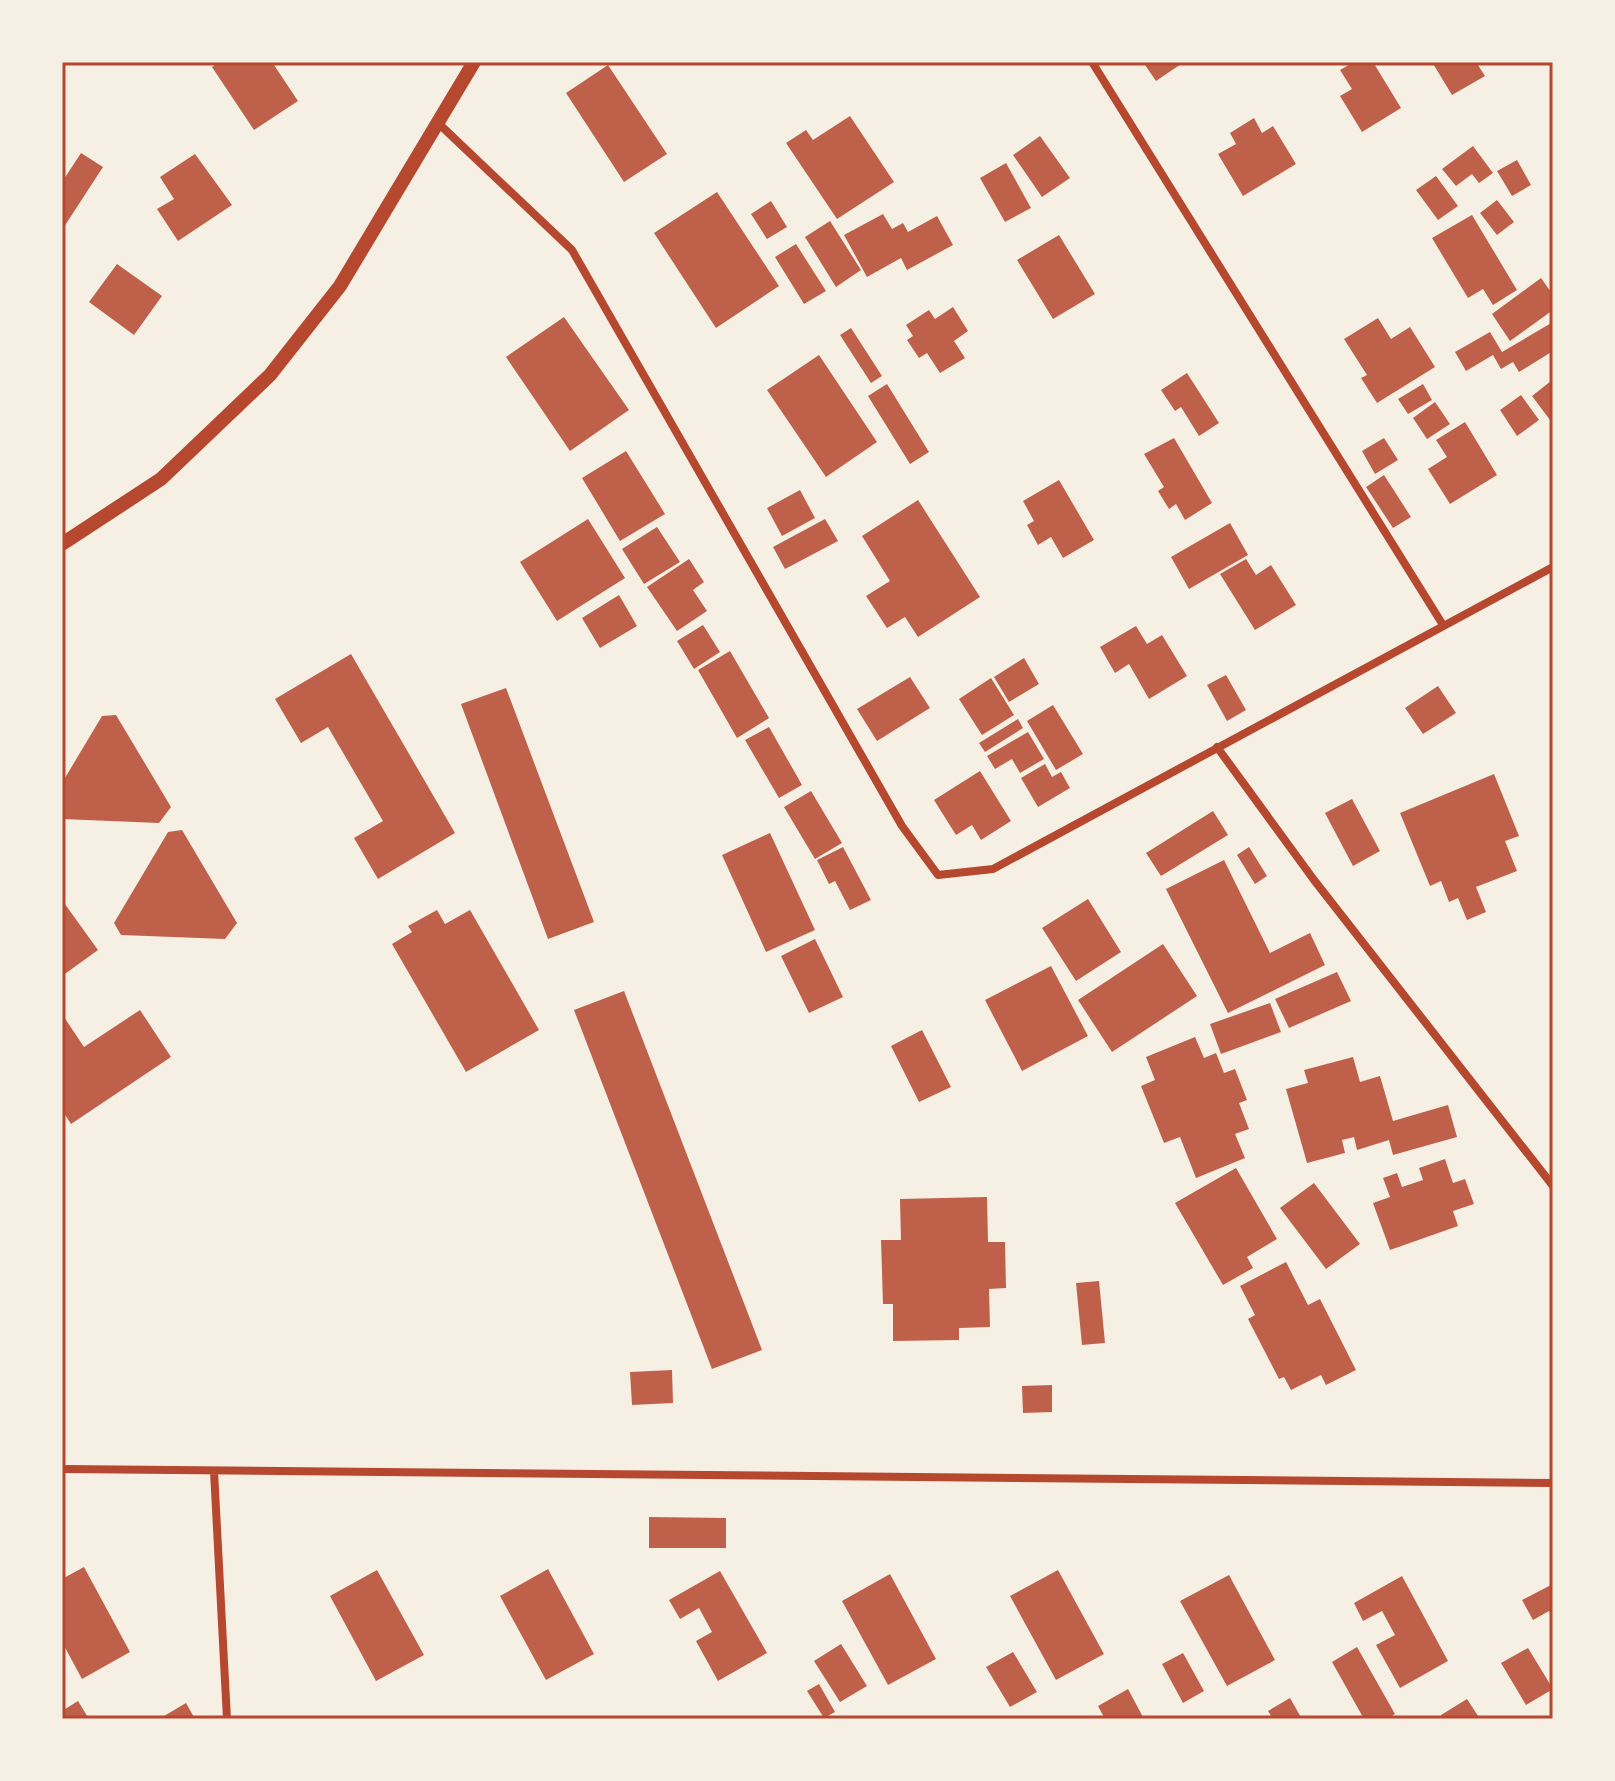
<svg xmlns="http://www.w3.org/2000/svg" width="1615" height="1781" font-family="Raleway,sans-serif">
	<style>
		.building { fill: #bf614a }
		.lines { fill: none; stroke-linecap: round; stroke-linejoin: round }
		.minor { stroke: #b5482f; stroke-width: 8 }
		.tertiary { stroke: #b5482f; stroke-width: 14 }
		.neatline { fill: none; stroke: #b5482f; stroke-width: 3 }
	</style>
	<rect width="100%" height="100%" fill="#f6efe4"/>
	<!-- building -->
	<path class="building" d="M219 62H272L298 101 254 130 212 67Z
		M1143 62H1184L1156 81Z
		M1354 62H1373L1401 108 1362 132 1340 96 1352 89 1340 70Z
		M1432 62H1476L1485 76 1452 95Z
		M608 65 667 154 624 182 566 93Z
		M850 116 894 182 837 219 786 143 806 130 813 140Z
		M1254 118 1262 133 1273 126 1296 164 1243 196 1218 154 1236 144 1230 133Z
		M1040 136 1070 178 1042 197 1013 155Z
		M1473 146 1493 173 1479 183 1472 174 1456 186 1442 169Z
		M81 153 103 167 62 230V182Z
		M195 154 232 205 178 241 157 209 174 199 160 177Z
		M1517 160 1531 185 1512 196 1497 171Z
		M1006 163 1031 208 1005 222 980 178Z
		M1436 176 1458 206 1438 220 1416 190Z
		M717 192 779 286 716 328 654 233Z
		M1497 200 1514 222 1497 235 1480 213Z
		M771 201 787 227 767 239 751 214Z
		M883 214 892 229 903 223 908 232 937 216 953 245 907 270 901 258 867 277 844 235Z
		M1472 215 1517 290 1493 305 1483 289 1468 298 1432 238Z
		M830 221 861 270 836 287 805 237Z
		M1059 235 1095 294 1053 319 1017 260Z
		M796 244 826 291 804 304 775 257Z
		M117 264 162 296 134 335 89 302Z
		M1541 278 1553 295V310L1510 341 1492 314Z
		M953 307 968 331 954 341 965 358 940 373 927 353 919 358 907 340 913 336 906 325 929 310 935 319Z
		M564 317 629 410 570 451 506 357Z
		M1378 318 1391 339 1410 327 1435 367 1377 403 1361 378 1367 375 1344 339Z
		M1553 322V351L1519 372 1513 362 1501 369 1493 355 1466 371 1455 352 1490 332 1502 352Z
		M851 328 882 376 871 383 840 335Z
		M819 355 877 442 826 477 767 390Z
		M1187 373 1219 423 1199 436 1181 407 1175 411 1161 390Z
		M1551 381 1553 384V424L1532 396Z
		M887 384 929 452 910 464 868 396Z
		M1423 384 1432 400 1408 414 1398 399Z
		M1521 395 1539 420 1517 436 1500 410Z
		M1435 402 1450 424 1427 439 1413 418Z
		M1465 422 1497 475 1450 504 1428 469 1447 457 1436 440Z
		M1174 438 1212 503 1185 520 1176 504 1169 509 1158 491 1164 487 1144 454Z
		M1384 438 1398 460 1375 474 1362 451Z
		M626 451 665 514 620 541 582 478Z
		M1384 475 1411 517 1393 528 1366 487Z
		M1059 480 1094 540 1063 558 1051 537 1038 545 1027 525 1034 521 1023 501Z
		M800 490 815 518 782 536 767 508Z
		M918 500 980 597 918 637 905 617 887 628 866 596 890 581 862 536Z
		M588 519 625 578 557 621 520 562Z
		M825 519 838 541 785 569 773 547Z
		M1230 523 1248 555 1189 589 1171 557Z
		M657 527 680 562 644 584 622 549Z
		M689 559 704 582 693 590 707 611 677 631 647 587Z
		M1246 559 1256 575 1271 565 1296 605 1255 630 1220 574Z
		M619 595 637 626 600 648 582 618Z
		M703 625 720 652 694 669 677 641Z
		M1136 626 1147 644 1162 635 1187 676 1149 699 1129 664 1115 673 1100 647Z
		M730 651 769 718 737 738 698 670Z
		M351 654 455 833 378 879 354 838 383 821 328 727 301 743 275 699Z
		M1024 658 1039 684 1009 702 994 677Z
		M1226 675 1246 710 1227 721 1207 685Z
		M910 677 930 708 877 741 857 709Z
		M991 678 1014 715 982 735 959 699Z
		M1438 686 1456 713 1423 734 1405 708Z
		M506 688 594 922 548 939 461 704Z
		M1053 705 1083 754 1056 770 1027 721Z
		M116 715 171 807 159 823 62 819V783L102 716Z
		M1018 719 1023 728 985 752 979 743Z
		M769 727 802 785 779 798 745 740Z
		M1028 732 1044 759 1020 773 1012 759 995 769 987 756Z
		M1045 764 1052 777 1061 772 1070 788 1038 807 1021 778Z
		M980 771 1011 821 981 840 972 825 956 835 934 800Z
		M1494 774 1519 836 1505 841 1517 871 1476 887 1486 912 1467 920 1458 898 1449 902 1441 881 1430 886 1400 813Z
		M811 791 842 843 815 859 784 807Z
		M1352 799 1380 851 1353 866 1325 813Z
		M1213 811 1228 835 1161 876 1146 853Z
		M182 830 237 923 225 939 121 935 114 923 168 832Z
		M770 833 815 930 766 952 722 855Z
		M843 847 871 900 850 910 835 881 829 884 817 860Z
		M1249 847 1267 876 1255 884 1237 855Z
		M1224 860 1270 953 1310 933 1325 965 1228 1013 1166 889Z
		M1088 899 1121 952 1076 981 1042 928Z
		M62 900 98 950 62 976Z
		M437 910 445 924 470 910 539 1030 466 1072 392 944 412 932 408 926Z
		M815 939 843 997 809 1013 781 956Z
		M1163 944 1197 996 1112 1052 1078 1000Z
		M1051 966 1088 1036 1022 1071 985 1000Z
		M1337 972 1351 1001 1289 1028 1275 999Z
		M624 991 762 1350 712 1369 574 1010Z
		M1270 1003 1281 1032 1221 1054 1210 1024Z
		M140 1010 171 1057 71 1124 62 1110V1014L84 1047Z
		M922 1030 951 1087 919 1102 891 1046Z
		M1195 1037 1204 1058 1216 1053 1224 1073 1235 1069 1247 1100 1239 1103 1249 1129 1235 1134 1245 1158 1196 1178 1180 1137 1164 1143 1141 1086 1155 1080 1146 1057Z
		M1353 1057 1360 1082 1380 1076 1393 1121 1448 1105 1457 1137 1393 1155 1389 1140 1357 1150 1354 1137 1342 1140 1345 1153 1307 1163 1286 1089 1308 1083 1304 1070Z
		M1445 1159 1453 1183 1465 1179 1474 1204 1453 1211 1458 1226 1390 1250 1373 1203 1390 1197 1383 1178 1397 1173 1402 1187 1423 1180 1419 1168Z
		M1236 1168 1277 1239 1247 1257 1253 1268 1223 1285 1175 1203Z
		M1314 1183 1360 1244 1326 1269 1280 1208Z
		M987 1197 988 1242H1005L1006 1288 989 1289 990 1327 959 1328V1340L893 1341V1304H883L881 1240H901L900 1199Z
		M1286 1262 1308 1305 1320 1299 1356 1370 1326 1385 1321 1375 1291 1390 1284 1377 1279 1379 1248 1319 1255 1315 1240 1286Z
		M1099 1281 1105 1343 1082 1345 1076 1283Z
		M672 1370 673 1403 632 1405 630 1372Z
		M1052 1385V1412L1023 1413 1022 1386Z
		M649 1517 726 1518V1548H649Z
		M84 1567 130 1652 82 1679 62 1642V1579Z
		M548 1569 594 1654 546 1680 500 1596Z
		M377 1570 424 1655 376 1681 330 1596Z
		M1058 1570 1104 1654 1056 1680 1010 1596Z
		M720 1571 767 1653 718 1681 696 1641 712 1632 699 1608 680 1619 669 1600Z
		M890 1574 936 1659 888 1685 842 1601Z
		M1229 1575 1275 1660 1227 1686 1180 1601Z
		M1402 1576 1448 1661 1400 1688 1376 1645 1395 1635 1382 1611 1363 1621 1354 1603Z
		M1553 1584V1618L1549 1611 1533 1620 1522 1600Z
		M841 1644 867 1686 840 1702 814 1661Z
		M1357 1647 1395 1714 1387 1719H1364L1332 1662Z
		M1528 1648 1553 1689 1526 1705 1501 1663Z
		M1013 1652 1037 1692 1010 1707 986 1667Z
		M1183 1653 1204 1691 1183 1703 1162 1664Z
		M819 1684 835 1712 824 1718 807 1691Z
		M1128 1689 1144 1719H1105L1098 1706Z
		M1290 1698 1302 1719H1273L1268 1711Z
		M1467 1699 1480 1719H1444L1441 1715Z
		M78 1701 89 1719H62V1711Z
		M186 1703 195 1719H159Z"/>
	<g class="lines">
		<!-- minor -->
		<path class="minor" d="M1092 62 1443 625
			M437 122 572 250 902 826 938 875 993 869 1553 567
			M1217 747 1314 880 1553 1186
			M62 1469 1553 1483
			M214 1471 227 1719"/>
		<!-- tertiary -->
		<path class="tertiary" d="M62 544 161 479 270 375 340 286 474 62"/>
	</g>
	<!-- border -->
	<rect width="1615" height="1781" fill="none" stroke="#f6efe4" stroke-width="128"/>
	<rect x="64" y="64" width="1487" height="1653" class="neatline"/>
</svg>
